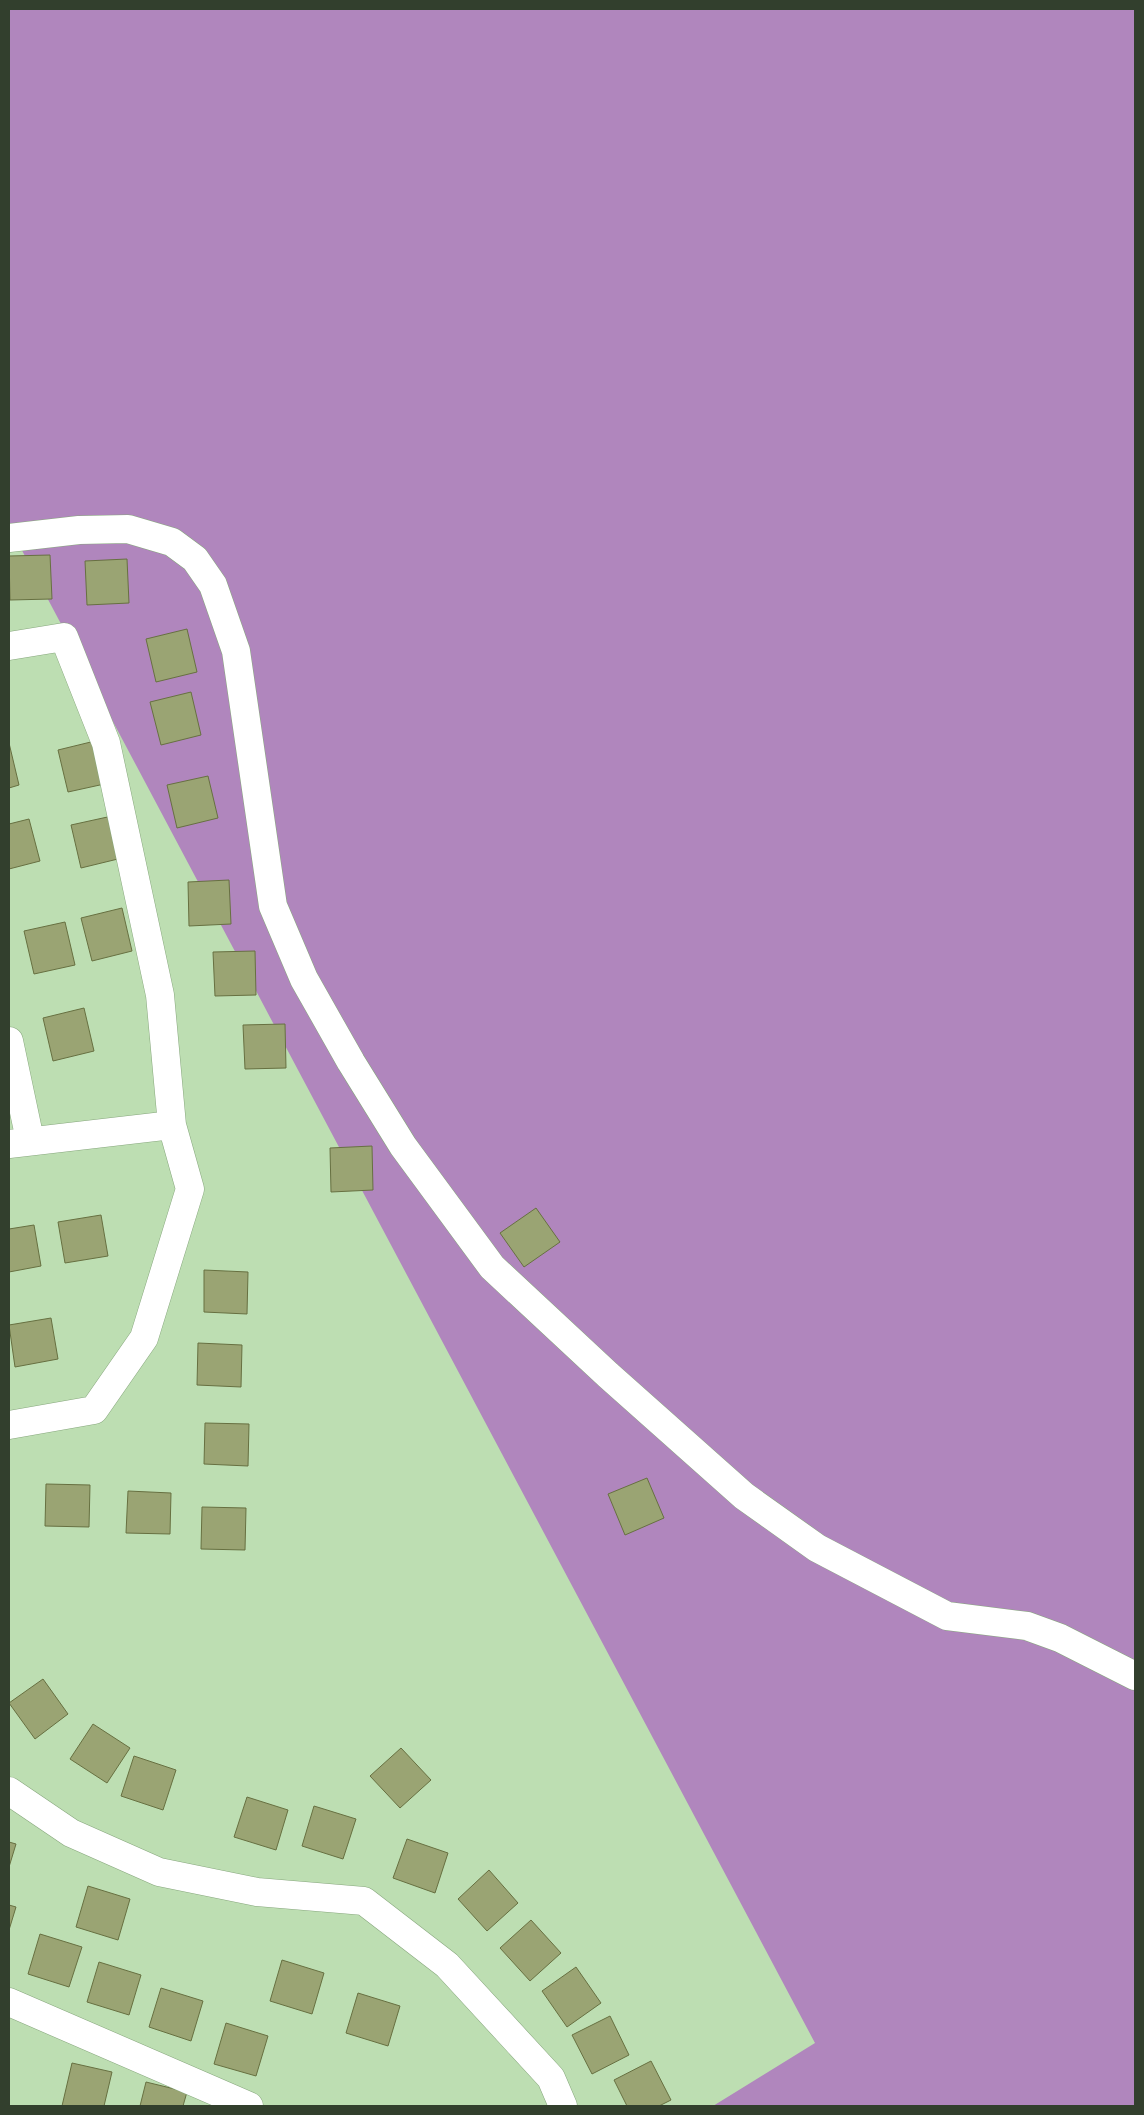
<svg xmlns="http://www.w3.org/2000/svg" width="1144" height="2115" font-family="'Open Sans',sans-serif">
	<style>
		.forest { fill: #b086bd }
		.building { fill: #9aa473; stroke: #677041 }
		.lines { fill: none; stroke-linecap: round; stroke-linejoin: round }
		.street-casing { stroke: #87a77d; stroke-width: 29 }
		.street { stroke: #fff; stroke-width: 28 }
	</style>
	<rect width="100%" height="100%" fill="#bddeb2"/>
	<!-- forest -->
	<path class="forest" d="M9 9H1135V2106H713L815 2043 9 526Z"/>
	<!-- building -->
	<path class="building" d="M50 555 52 599 10 600 9 556Z
		M127 559 129 603 87 605 85 561Z
		M187 629 197 672 156 682 146 639Z
		M191 692 201 735 161 745 150 702Z
		M99 740 109 783 68 792 58 750Z
		M9 743 19 785 9 788Z
		M208 776 218 818 177 828 167 785Z
		M112 816 122 858 81 868 71 825Z
		M29 819 40 861 9 869V824Z
		M229 880 231 924 189 926 188 882Z
		M122 908 132 951 92 961 81 918Z
		M65 922 75 965 34 974 24 931Z
		M255 951 256 995 215 996 213 952Z
		M84 1008 94 1051 53 1061 43 1018Z
		M285 1024 286 1068 245 1069 243 1025Z
		M372 1146 373 1190 331 1192 330 1148Z
		M536 1208 560 1242 524 1267 500 1233Z
		M101 1215 108 1256 65 1263 58 1222Z
		M34 1225 41 1266 9 1272V1229Z
		M204 1270 248 1272 247 1314 204 1312Z
		M51 1318 58 1359 15 1367 9 1325Z
		M198 1343 242 1345 241 1387 197 1385Z
		M205 1423 249 1424 248 1466 204 1464Z
		M647 1478 664 1518 625 1535 608 1494Z
		M46 1484 90 1485 89 1527 45 1526Z
		M128 1491 171 1493 170 1534 126 1533Z
		M202 1507 246 1508 245 1550 201 1549Z
		M43 1679 68 1714 35 1739 9 1703Z
		M93 1724 130 1748 107 1783 70 1759Z
		M401 1748 431 1780 400 1808 370 1776Z
		M134 1756 176 1770 163 1810 121 1796Z
		M247 1797 288 1810 276 1850 234 1837Z
		M314 1806 356 1819 343 1859 302 1846Z
		M407 1839 448 1853 435 1893 393 1878Z
		M9 1842 16 1844 9 1867Z
		M489 1870 518 1903 487 1931 458 1899Z
		M88 1886 130 1899 118 1940 76 1927Z
		M9 1905 16 1907 9 1930Z
		M531 1920 561 1953 530 1981 500 1948Z
		M40 1934 82 1947 69 1987 28 1974Z
		M282 1960 324 1973 312 2014 270 2001Z
		M99 1962 141 1975 129 2015 87 2002Z
		M576 1967 601 2003 567 2027 542 1991Z
		M161 1988 203 2001 191 2041 149 2027Z
		M358 1993 400 2006 388 2046 346 2033Z
		M610 2016 629 2055 592 2074 572 2035Z
		M226 2023 268 2036 256 2076 214 2064Z
		M651 2061 671 2100 659 2106H627L614 2080Z
		M72 2063 112 2072 104 2106H62Z
		M146 2082 187 2092 183 2106H140Z"/>
	<g class="lines">
		<!-- street casing -->
		<g class="street-casing">
			<path id="street" d="M9 538 79 530 128 529 172 542 195 559 213 585 236 651 273 906 304 979 351 1062 403 1146 492 1267 608 1375 744 1496 817 1548 947 1616 1027 1626 1060 1638 1135 1676
				M9 646 64 637 106 743 160 995 172 1125 190 1189 144 1338 94 1410 9 1425
				M9 1041 30 1140
				M9 1144 172 1125
				M9 1791 71 1833 159 1872 257 1892 364 1901 447 1965 551 2078 563 2106
				M9 2002 249 2106"/>
		</g>
		<!-- street -->
		<use href="#street" class="street"/>
	</g>
	<!-- border -->
	<rect width="1144" height="2115" fill="none" stroke="#323f2d" stroke-width="20"/>
</svg>
